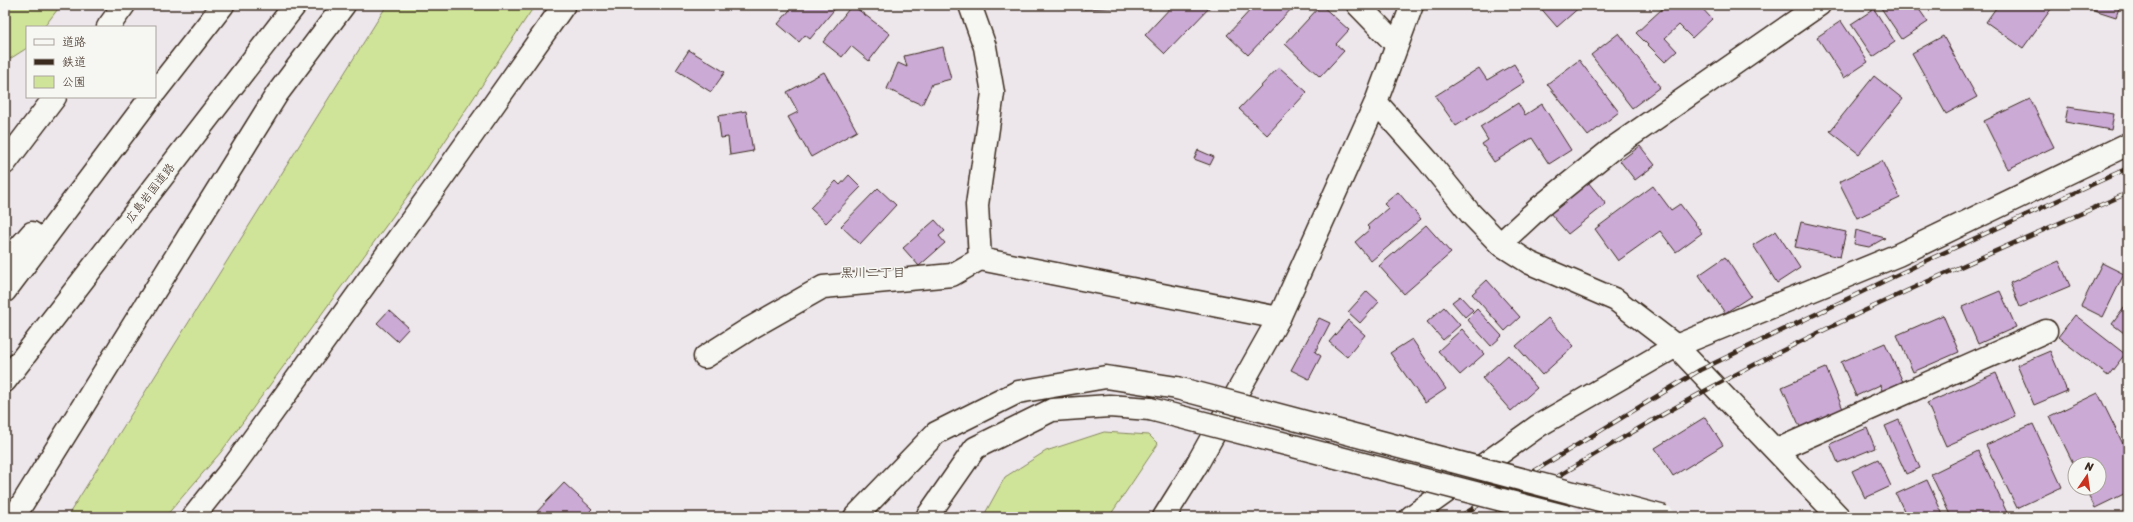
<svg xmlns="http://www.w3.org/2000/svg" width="2133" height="522" font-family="Sriracha,'Klee One',sans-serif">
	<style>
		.green { fill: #d0e499; stroke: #86875c }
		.building { fill: #cbaad6; stroke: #3b2a1e }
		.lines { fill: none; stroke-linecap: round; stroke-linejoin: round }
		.street-casing { stroke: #3b2a1e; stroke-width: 25 }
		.secondary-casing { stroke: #3b2a1e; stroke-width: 25 }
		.highway-casing { stroke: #3b2a1e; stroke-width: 25 }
		.street { stroke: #f6f6f2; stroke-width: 22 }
		.secondary { stroke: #f6f6f2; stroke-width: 22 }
		.highway { stroke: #f6f6f2; stroke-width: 22 }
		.rail-casing { stroke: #3b2a1e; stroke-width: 4.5 }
		.rail { stroke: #f6f6f2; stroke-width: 3; stroke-dasharray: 9; stroke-linecap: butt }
		.highway-bridge-casing { stroke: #3b2a1e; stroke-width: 25; stroke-linecap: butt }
		.highway-bridge { stroke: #f6f6f2; stroke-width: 22 }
		.labels { text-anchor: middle; stroke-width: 3.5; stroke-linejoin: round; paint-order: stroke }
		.street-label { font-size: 12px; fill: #3b2a1e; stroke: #f6f6f2 }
		.neighbourhood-label { font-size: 13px; fill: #3b2a1e; stroke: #f6f6f2 }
	</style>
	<rect width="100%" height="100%" fill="#ede7ec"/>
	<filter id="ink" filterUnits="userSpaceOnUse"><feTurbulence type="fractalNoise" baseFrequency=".025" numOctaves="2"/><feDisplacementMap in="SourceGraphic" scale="8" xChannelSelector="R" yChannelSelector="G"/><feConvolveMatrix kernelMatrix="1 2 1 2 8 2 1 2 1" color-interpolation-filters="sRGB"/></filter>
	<g filter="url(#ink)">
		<!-- green -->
		<path class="green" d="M5 5H61L44 27H27V48L5 62Z
			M387 5H535L420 179 221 452 165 517H67Z
			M1104 432 1149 435 1158 444 1109 517H983L1005 477 1046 451Z"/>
		<!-- building -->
		<path class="building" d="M794 5H838L810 39 805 35 799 42 778 24Z
			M852 5 890 34 869 61 851 46 842 57 823 42Z
			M1083 5H1146V6L1084 9Z
			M1173 5H1212L1165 54 1145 35Z
			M1255 5H1295L1248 55 1227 35Z
			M1321 5 1349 30 1336 44 1344 51 1320 77 1285 44Z
			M1538 5H1582L1557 27Z
			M1660 5H1699L1712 19 1692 38 1679 25 1665 38 1677 51 1665 62 1636 33 1663 8Z
			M1879 5H1916L1928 22 1902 39Z
			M1998 5H2054L2023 48 1986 22Z
			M2079 5H2120L2116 17Z
			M1874 9 1895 42 1873 57 1851 24Z
			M1841 21 1868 62 1844 78 1817 37Z
			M1619 33 1660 87 1632 108 1591 55Z
			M1943 36 1977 97 1946 114 1912 53Z
			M943 47 951 79 932 84 922 105 887 89 898 63 907 67 904 56Z
			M689 50 725 72 711 92 676 70Z
			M1579 60 1619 112 1588 136 1547 84Z
			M1514 64 1525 82 1456 126 1435 96 1479 68 1487 80Z
			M1279 67 1307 92 1267 135 1239 109Z
			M824 72 857 131 811 157 788 117 798 112 787 92Z
			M1874 76 1903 99 1859 154 1830 131Z
			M2030 99 2054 147 2008 169 1984 121Z
			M1518 103 1525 115 1542 104 1571 150 1549 164 1532 138 1494 162 1482 144 1488 140 1480 127Z
			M2068 107 2114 114 2111 130 2065 122Z
			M746 111 753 151 730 155 728 137 721 138 718 116Z
			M1640 146 1655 165 1635 180 1620 161Z
			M1198 150 1214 157 1210 165 1194 159Z
			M1882 161 1900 198 1857 218 1839 182Z
			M849 175 861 187 826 223 810 208 836 181 840 185Z
			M1588 182 1606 204 1568 234 1550 213Z
			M1653 186 1671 210 1680 204 1702 233 1676 252 1660 231 1618 261 1595 229Z
			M878 188 896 205 860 244 841 226Z
			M1398 192 1421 219 1371 261 1355 242 1370 229 1367 226 1388 208 1384 204Z
			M935 220 945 231 939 236 945 243 919 266 903 248Z
			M1801 222 1846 232 1840 257 1795 247Z
			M1426 225 1451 253 1404 294 1379 266Z
			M1856 230 1885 238 1869 247 1854 244Z
			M1776 231 1800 268 1777 283 1753 245Z
			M1725 257 1751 296 1725 313 1699 275Z
			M2059 261 2070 286 2020 307 2010 283Z
			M2102 263 2124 274 2103 317 2081 306Z
			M1487 280 1520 317 1505 331 1472 294Z
			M1367 291 1379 302 1360 323 1348 312Z
			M2000 291 2016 327 1978 344 1962 307Z
			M1460 296 1473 310 1465 317 1452 302Z
			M2128 303V336L2112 324Z
			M1444 307 1460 325 1443 340 1427 322Z
			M1477 309 1502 336 1491 346 1467 319Z
			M389 310 409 328 397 341 377 323Z
			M1943 315 1959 352 1913 372 1897 335Z
			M2075 315 2125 354 2108 376 2058 337Z
			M1319 318 1330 323 1315 352 1321 356 1309 379 1291 370Z
			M1548 318 1574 346 1542 375 1516 346Z
			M1348 320 1365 335 1347 357 1329 342Z
			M1462 329 1484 354 1460 375 1438 351Z
			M1412 339 1446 389 1425 403 1390 353Z
			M1885 343 1904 384 1883 393 1880 385 1856 396 1841 362Z
			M2050 351 2067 391 2034 405 2017 365Z
			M1508 355 1537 388 1511 411 1482 378Z
			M1826 368 1843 409 1800 427 1782 387Z
			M1996 373 2015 416 1946 446 1927 403Z
			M2098 393 2128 454V492L2095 508 2085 488H2099V464H2075V467L2050 416Z
			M1705 417 1723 445 1673 476 1655 448Z
			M1899 420 1920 468 1906 474 1885 426Z
			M2033 424 2062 487 2017 508 1986 445Z
			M1867 428 1875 448 1838 463 1830 444Z
			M1978 451 2009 517H1951L1931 474Z
			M1878 459 1891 486 1865 498 1852 471Z
			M1927 480 1944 517H1907L1896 494Z
			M564 483 592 509 584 517H536L534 515Z"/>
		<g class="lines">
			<!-- street casing -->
			<g class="street-casing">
				<path id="street" d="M970 5 985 47 993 93 977 205 980 259
					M1358 5 1396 44
					M108 27 124 5
					M5 163 55 97
					M1500 244 1540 207 1613 148 1819 5
					M705 357 749 329 823 287 952 275 980 259 1279 318
					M1777 450 2046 331
					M193 517 233 467 439 182 564 5
					M1411 517 1538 426 1676 346 1898 255 2128 144"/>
			</g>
			<!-- secondary casing -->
			<g class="secondary-casing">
				<path id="secondary" d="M1376 102 1428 161 1470 213 1500 244 1530 263 1616 300 1676 346 1839 517
					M1164 517 1196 466 1279 318 1376 102 1412 5"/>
			</g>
			<!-- highway casing -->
			<g class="highway-casing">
				<path id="highway" d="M155 92 223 5
					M5 264 32 233
					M5 291 151 97
					M5 381 295 5
					M14 517 277 94 344 5
					M855 517 936 433 1018 392 1106 377 1177 388
					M927 517 975 448 1052 410 1109 406 1150 409"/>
			</g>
			<!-- street -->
			<use href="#street" class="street"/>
			<!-- secondary -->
			<use href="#secondary" class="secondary"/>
			<!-- highway -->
			<use href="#highway" class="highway"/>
			<!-- rail casing -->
			<g class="rail-casing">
				<path id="rail" d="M1459 517 1700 370 1930 259 2128 168
					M1491 517C1565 472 1638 427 1714 386 1848 314 1989 254 2128 193"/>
			</g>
			<!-- rail -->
			<use href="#rail" class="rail"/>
			<!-- highway-bridge casing -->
			<g class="highway-bridge-casing">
				<path id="highway-bridge" d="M1177 388 1664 517
					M1150 409 1568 517"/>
			</g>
			<!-- highway-bridge -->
			<use href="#highway-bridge" class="highway-bridge"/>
		</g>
	</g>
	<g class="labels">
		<!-- street labels -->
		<g class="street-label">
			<text transform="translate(150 193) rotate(-52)" y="4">広島岩国道路</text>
		</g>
		<!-- neighbourhood labels -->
		<g class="neighbourhood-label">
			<text x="873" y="277">黒川二丁目</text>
		</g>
	</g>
	<!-- margin -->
	<rect width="2133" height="522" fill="none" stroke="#f6f6f2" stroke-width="20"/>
	<rect x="10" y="10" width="2113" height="502" fill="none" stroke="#3b2a1e" stroke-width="1.5" filter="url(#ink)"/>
	<!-- legend -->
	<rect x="26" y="26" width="130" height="72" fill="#f6f6f2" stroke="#aba49d"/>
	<rect x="34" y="39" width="20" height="6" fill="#f6f6f2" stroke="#aba49d"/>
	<text x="62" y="46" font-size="12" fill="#3b2a1e">道路</text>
	<rect x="34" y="59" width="20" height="6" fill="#3b2a1e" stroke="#aba49d"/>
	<text x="62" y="66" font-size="12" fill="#3b2a1e">鉄道</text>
	<rect x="34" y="76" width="20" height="12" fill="#d0e499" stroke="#aba49d"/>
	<text x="62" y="86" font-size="12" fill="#3b2a1e">公園</text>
	<!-- north arrow -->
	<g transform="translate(2087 476) rotate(13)"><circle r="19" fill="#f6f6f2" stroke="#aba49d"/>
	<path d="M0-3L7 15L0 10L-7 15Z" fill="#c8321e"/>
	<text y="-6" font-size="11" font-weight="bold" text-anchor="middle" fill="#3b2a1e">N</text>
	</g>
</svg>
